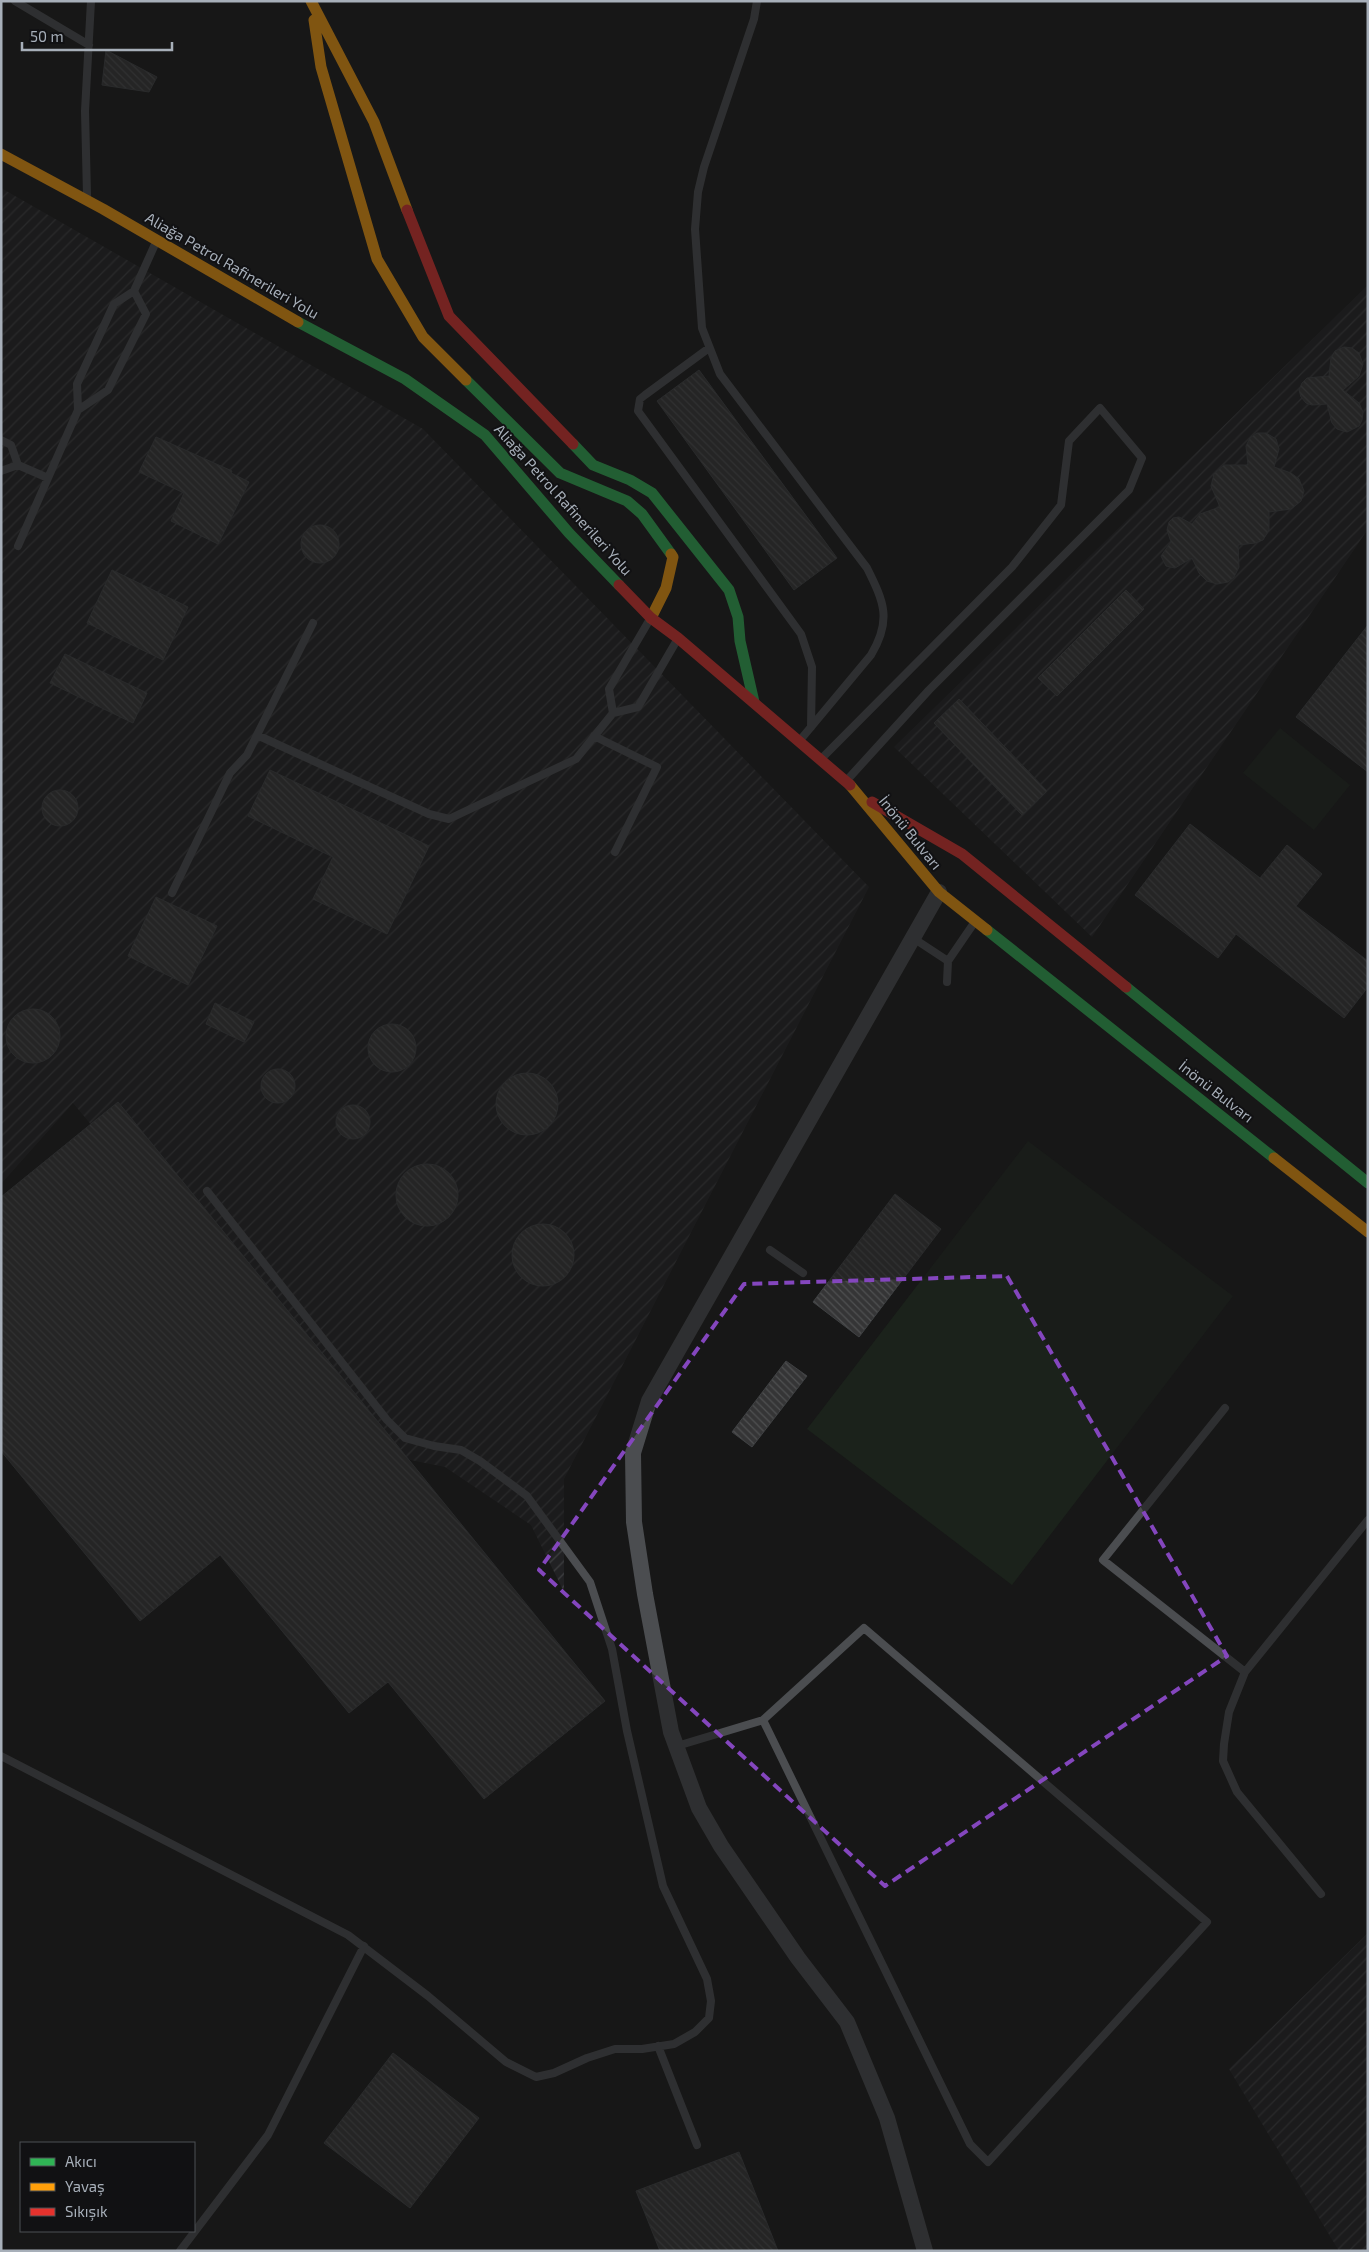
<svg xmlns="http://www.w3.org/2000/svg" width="1369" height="2252" font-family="'Exo 2',sans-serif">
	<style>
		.industrial { fill: url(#industrial-furrows) }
		.pitch { fill: #1b221b }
		.building { fill: url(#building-back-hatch); stroke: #3f4143 }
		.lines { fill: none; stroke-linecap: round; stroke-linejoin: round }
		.lane { stroke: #4b4d50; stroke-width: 8 }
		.street { stroke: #4b4d50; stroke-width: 16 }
		.fast { stroke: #30b455; stroke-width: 11 }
		.slow { stroke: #ff9f0a; stroke-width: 11 }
		.jam { stroke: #e5322d; stroke-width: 11 }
		.marked { fill: none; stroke: #8446be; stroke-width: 4; stroke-dasharray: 10 6; stroke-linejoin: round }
		.labels { text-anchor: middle; stroke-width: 4; stroke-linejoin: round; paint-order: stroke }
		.street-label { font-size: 15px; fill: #a7afb9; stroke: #111113 }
	</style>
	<defs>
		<pattern id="industrial-furrows" width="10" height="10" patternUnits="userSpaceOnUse" patternTransform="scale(1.25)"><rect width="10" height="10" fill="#212123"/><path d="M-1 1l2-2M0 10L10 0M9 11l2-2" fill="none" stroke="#3e3f41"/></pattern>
		<pattern id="building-back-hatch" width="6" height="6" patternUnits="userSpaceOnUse" patternTransform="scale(1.25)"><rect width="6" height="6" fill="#353536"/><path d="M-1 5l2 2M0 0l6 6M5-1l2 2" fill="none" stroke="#4f5051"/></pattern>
	</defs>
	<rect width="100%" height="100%" fill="#171717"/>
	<!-- industrial -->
	<path class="industrial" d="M1 188 423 429 869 887 564 1479V1592L531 1525 445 1467 362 1450 73 1103 1 1184Z
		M1368 285V529L1092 937 894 747Z
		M1368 1933V2251H1339L1229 2069Z"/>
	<!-- pitch -->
	<path class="pitch" d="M1280 728 1350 785 1314 830 1243 773Z
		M1028 1141 1233 1296 1012 1585 807 1429Z"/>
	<!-- building -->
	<path class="building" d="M106 50 157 77 149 92 102 85Z
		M1344 347 1352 348 1359 353 1363 364 1359 376 1343 390 1359 403 1363 412 1362 420 1359 426 1347 432 1337 429 1332 423 1327 404 1312 405 1306 403 1301 397 1299 390 1302 383 1307 378 1329 376 1331 358 1335 351Z
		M699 370 837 558 794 590 657 401Z
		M1257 433H1266L1276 439 1279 449 1274 467 1291 473 1299 479 1304 491 1301 501 1291 509 1269 512V530L1263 540 1255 543 1238 545 1239 567 1234 577 1228 582 1217 584 1207 581 1199 573 1192 558 1175 568 1166 566 1161 556 1171 542 1167 530 1169 522 1173 518 1179 517 1192 524 1200 514 1220 507 1211 486 1214 474 1224 465H1248L1246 446 1250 438Z
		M156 437 232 471 231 473 249 482 218 544 171 521 184 493 139 472Z
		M301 544a19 19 0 1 1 38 0a19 19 0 1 1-38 0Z
		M112 570 188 607 163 660 87 623Z
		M1126 590 1144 609 1057 696 1038 678Z
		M1368 625V772L1296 717Z
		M65 654 147 693 133 723 50 683Z
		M959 699 1047 791 1022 815 934 723Z
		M270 770 429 846 387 934 313 899 333 857 248 816Z
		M42 808a18 18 0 1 1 36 0a18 18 0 1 1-36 0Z
		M1190 824 1260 878 1287 845 1322 874 1296 906 1368 961V987L1344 1018 1236 934 1218 958 1135 895Z
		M156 897 217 926 188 985 128 956Z
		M215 1003 254 1022 244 1042 206 1024Z
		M6 1036a27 27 0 1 1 54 0a27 27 0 1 1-54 0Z
		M368 1048a24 24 0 1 1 48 0a24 24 0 1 1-48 0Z
		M261 1086a17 17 0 1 1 34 0a17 17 0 1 1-34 0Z
		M496 1104a31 31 0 1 1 62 0a31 31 0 1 1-62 0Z
		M118 1102 605 1701 484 1799 388 1682 349 1713 220 1555 140 1621 1 1451V1197Z
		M336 1122a17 17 0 1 1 34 0a17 17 0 1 1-34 0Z
		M396 1195a31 31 0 1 1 62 0a31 31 0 1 1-62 0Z
		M895 1194 941 1229 859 1337 813 1302Z
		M512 1255a31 31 0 1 1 62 0a31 31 0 1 1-62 0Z
		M786 1361 807 1376 752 1447 732 1432Z
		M393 2053 479 2118 410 2208 324 2143Z
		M739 2152 778 2251H660L636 2191Z"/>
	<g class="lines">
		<!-- lane -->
		<path class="lane" d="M15 1 89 45
			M757 1 754 19 704 167 698 192 695 229 702 328 720 374 867 568C884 602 892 620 871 655L801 739
			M87 195 85 111 91 1
			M709 348 645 395 640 399 638 411 801 634 812 667 811 727
			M78 410 108 390 146 314 134 291
			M1 440 11 445 18 465
			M1 471 18 465 48 478
			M18 546 78 410 77 384 114 304 134 291 156 242
			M613 713 609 689 650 619
			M257 735 429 814 449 819 576 759 613 713 638 707 677 640
			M594 736 657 767 615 852
			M822 758 1012 567 1061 505 1069 441 1100 408 1142 458 1129 490 929 690 848 779
			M172 893 230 773 247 755 313 623
			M913 938 948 961
			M947 982 948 961 974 923
			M770 1250 803 1273
			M1225 1408 1103 1560 1245 1672
			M677 1746 763 1720 864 1628 1207 1922 988 2162 970 2144 763 1720
			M1 1756 348 1935 428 1996 506 2062 536 2077 554 2073 587 2058 615 2049H642L674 2044 695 2032 709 2018 711 2001 707 1979 663 1886 627 1731 612 1649 590 1582 527 1496 480 1461 461 1450 434 1446 405 1438 387 1420 207 1191
			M1321 1894 1237 1792 1223 1761 1224 1744 1229 1712 1245 1672 1368 1520
			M658 2046 697 2145
			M180 2251 268 2135 364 1946"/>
		<!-- street -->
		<path class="street" d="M925 2251 887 2118 847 2022 798 1958 721 1846 699 1808 671 1732 645 1594 634 1522 633 1453 649 1401 939 892"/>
		<!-- fast -->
		<path class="fast" d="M298 322 405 379 485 435 569 533 619 585
			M466 380 560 473 627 501 642 514 671 554
			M573 444 593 465 630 480 652 493 729 590 738 617 740 641 754 702
			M987 930 1274 1158
			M1126 987 1368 1183"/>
		<!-- slow -->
		<path class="slow" d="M311 1 374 122 407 210
			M314 20 321 67 377 259 423 337 466 380
			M1 154 103 209 298 322
			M651 618 666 588 673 557 671 554
			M850 785 939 892 987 930
			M1274 1158 1368 1232"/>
		<!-- jam -->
		<path class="jam" d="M407 210 449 316 573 444
			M619 585 651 618 678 638 850 785
			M872 802 962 854 1126 987"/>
	</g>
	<!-- marked area -->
	<path d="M0 0H1369V2252H0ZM1007 1276 1227 1656 885 1886 539 1570 744 1284Z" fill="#171717" fill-opacity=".55" fill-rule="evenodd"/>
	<path class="marked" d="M1007 1276 1227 1656 885 1886 539 1570 744 1284Z"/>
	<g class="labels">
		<!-- street labels -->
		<g class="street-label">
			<text transform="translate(232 266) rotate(30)" y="5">Aliağa Petrol Rafinerileri Yolu</text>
			<text transform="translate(563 500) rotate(48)" y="5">Aliağa Petrol Rafinerileri Yolu</text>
			<text transform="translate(910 833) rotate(51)" y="5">İnönü Bulvarı</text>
			<text transform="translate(1216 1092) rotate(38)" y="5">İnönü Bulvarı</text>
		</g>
	</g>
	<!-- border -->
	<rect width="1369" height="2252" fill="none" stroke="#a7afb9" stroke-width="5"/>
	<!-- legend -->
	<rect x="20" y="2142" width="175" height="90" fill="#111113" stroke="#4d5055"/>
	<rect x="30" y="2158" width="25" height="8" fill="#30b455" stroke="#4d5055"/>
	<text x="65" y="2167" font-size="15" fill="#a7afb9">Akıcı</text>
	<rect x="30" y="2183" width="25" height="8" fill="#ff9f0a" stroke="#4d5055"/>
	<text x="65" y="2192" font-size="15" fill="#a7afb9">Yavaş</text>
	<rect x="30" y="2208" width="25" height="8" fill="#e5322d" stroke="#4d5055"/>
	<text x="65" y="2217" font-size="15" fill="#a7afb9">Sıkışık</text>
	<!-- scale -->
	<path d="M22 42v8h150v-8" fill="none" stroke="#a7afb9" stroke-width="2.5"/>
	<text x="30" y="42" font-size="15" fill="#a7afb9" stroke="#111113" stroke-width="4" paint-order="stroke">50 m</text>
</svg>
